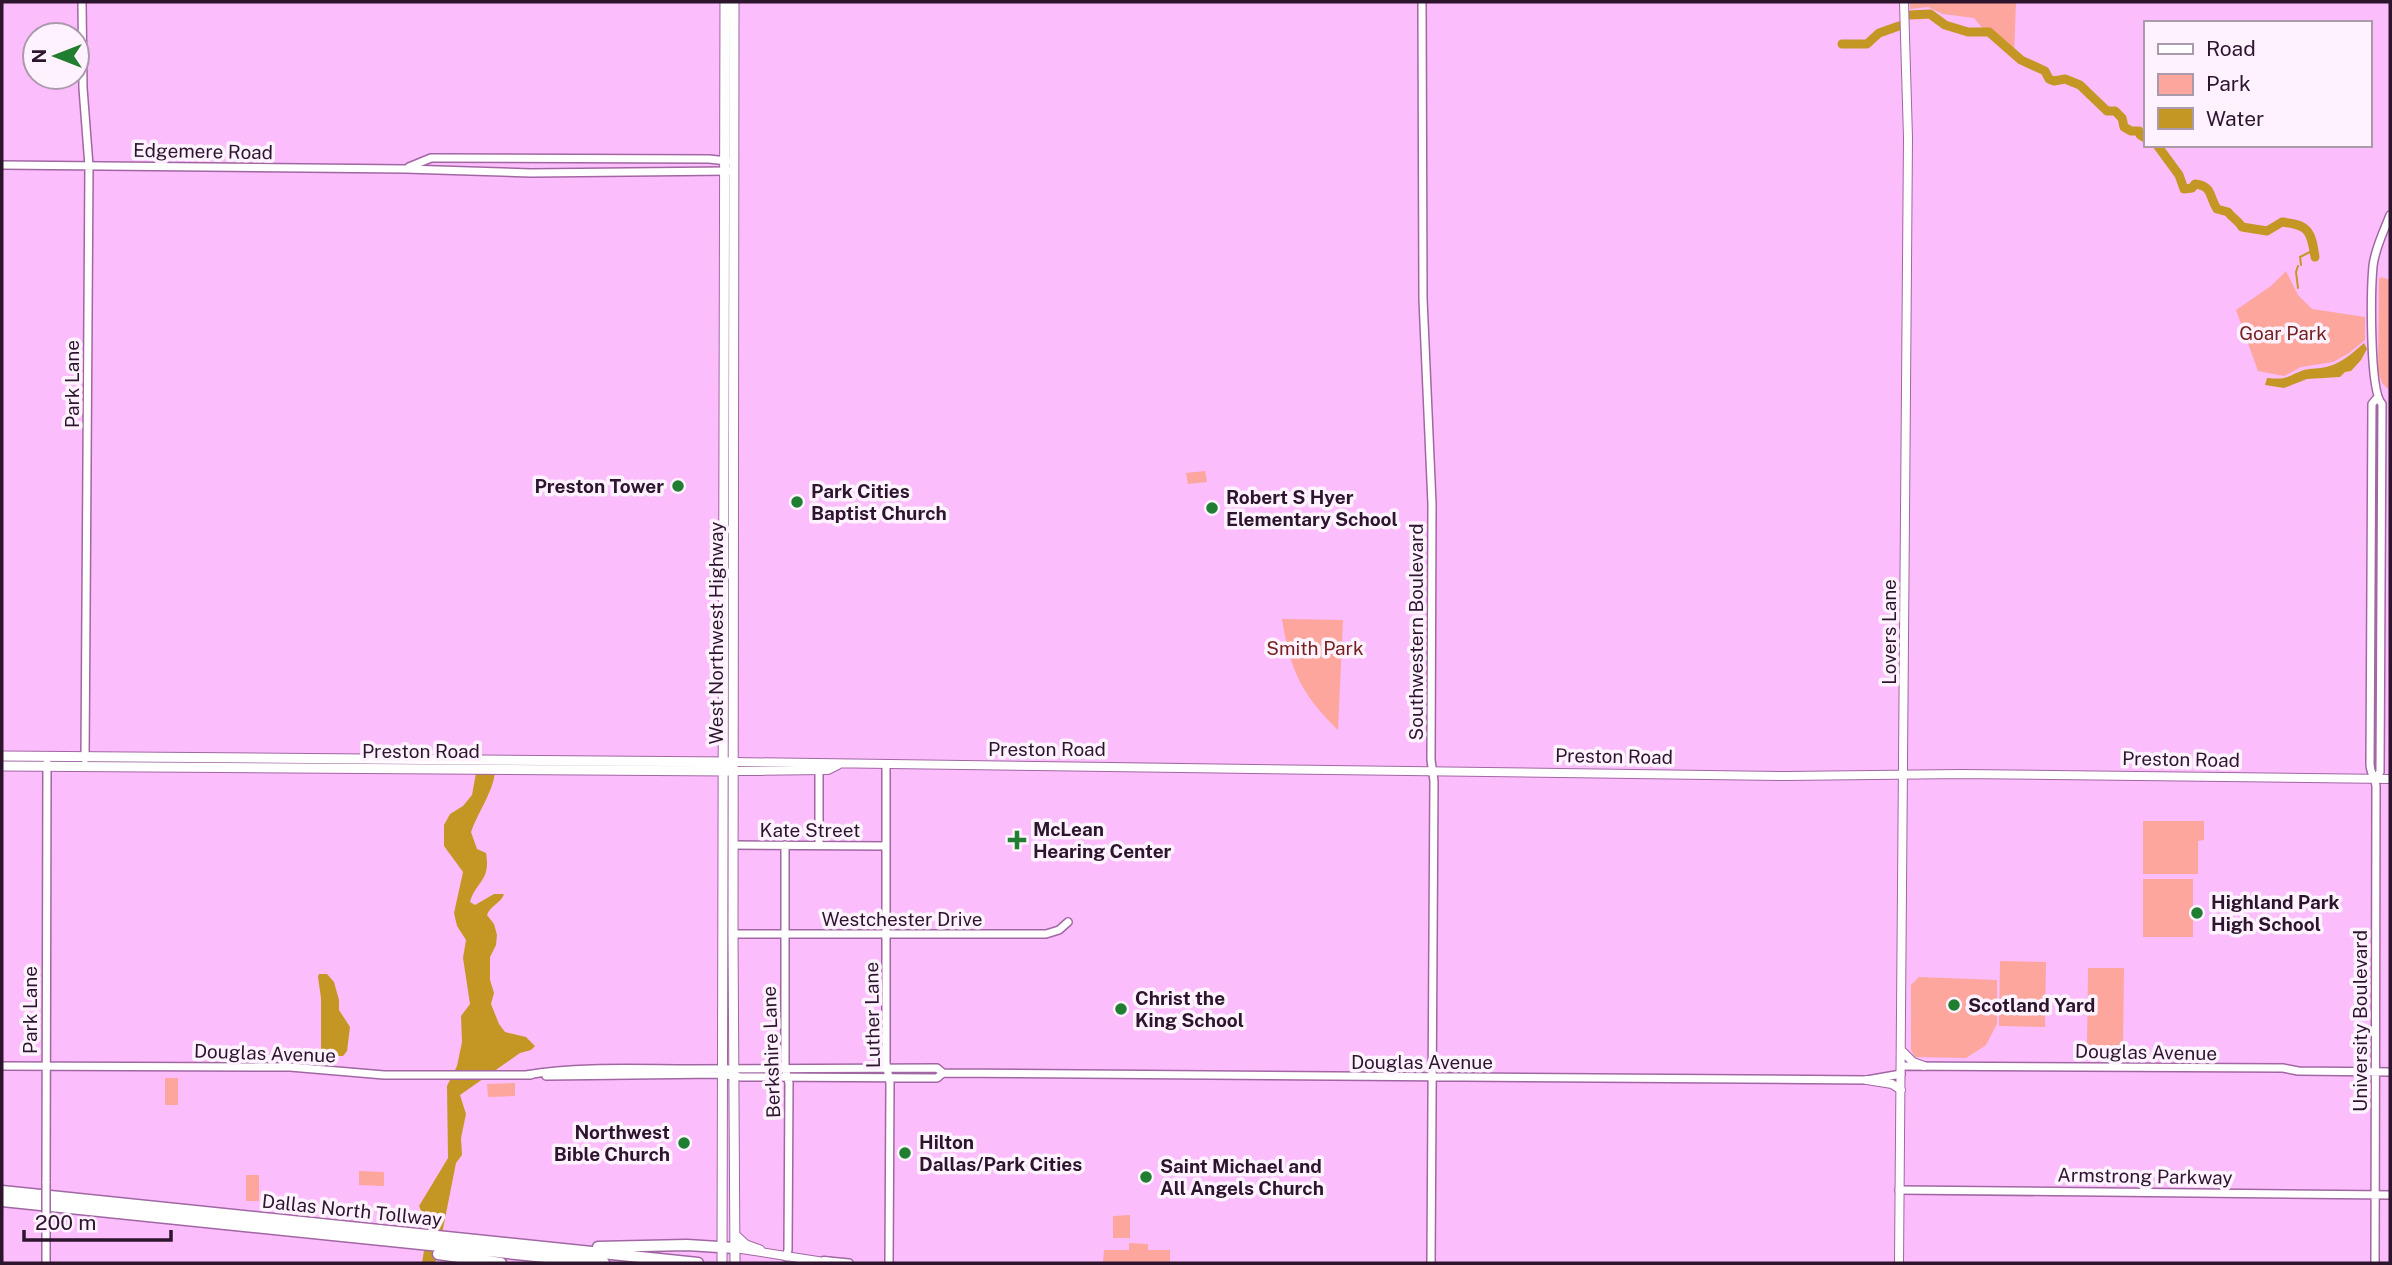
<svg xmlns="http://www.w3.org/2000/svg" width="2392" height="1265" font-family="'Public Sans',sans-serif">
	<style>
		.green { fill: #fda69d }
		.water { fill: #c49724 }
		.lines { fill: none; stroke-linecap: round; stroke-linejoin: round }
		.stream { stroke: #c49724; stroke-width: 2 }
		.river { stroke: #c49724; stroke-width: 9 }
		.tertiary-casing { stroke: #a167a3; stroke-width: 10 }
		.secondary-casing { stroke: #a167a3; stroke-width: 10 }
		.primary-casing { stroke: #a167a3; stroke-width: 11 }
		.motorway-casing { stroke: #a167a3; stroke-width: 13 }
		.tertiary { stroke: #fff; stroke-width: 7 }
		.secondary { stroke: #fff; stroke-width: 8 }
		.primary { stroke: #fff; stroke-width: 9 }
		.motorway { stroke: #fff; stroke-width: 10 }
		.tertiary-bridge-casing { stroke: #a167a3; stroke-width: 10; stroke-linecap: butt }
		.tertiary-bridge { stroke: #fff; stroke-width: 7 }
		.poi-dot { fill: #1f7e2f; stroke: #fff2ff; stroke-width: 2.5 }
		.labels { text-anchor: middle; stroke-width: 7; stroke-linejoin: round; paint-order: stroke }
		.street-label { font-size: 19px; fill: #2c152d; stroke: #fff2ff }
		.park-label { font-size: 19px; fill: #74201e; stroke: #fff2ff }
		.poi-label { font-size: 19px; font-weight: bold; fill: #2c152d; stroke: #fff2ff; text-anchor: start }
	</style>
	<rect width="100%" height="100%" fill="#fcbdfd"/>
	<!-- green -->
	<path class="green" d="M1910 2H2016L2014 57 1990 37 1974 18 1943 14 1928 7 1910 9Z
		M2286 271 2298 295 2312 309 2365 317V340L2349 353 2333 362 2301 367 2284 376 2258 371 2236 310 2271 286Z
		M2381 277 2390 280V391L2382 383 2378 372 2379 279Z
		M1205 471 1207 482 1188 484 1186 473Z
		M1282 619 1343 620 1338 730C1301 694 1290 670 1282 619Z
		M2143 821H2204V840L2198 841V874H2143Z
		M2143 879H2193V937H2143Z
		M2000 961 2046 962 2045 1027 1999 1026Z
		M2088 968H2124L2123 1048H2087Z
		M1919 977 1997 980V1024L1986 1045 1966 1058 1915 1057 1911 1050V985Z
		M165 1078H178V1105H165Z
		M515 1083V1096L488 1097 487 1084Z
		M359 1171 384 1172V1186L359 1185Z
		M246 1175H259V1201H246Z
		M1130 1215V1238H1113V1216Z
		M1129 1243 1148 1244V1250H1170V1263H1103L1104 1250H1129Z"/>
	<!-- water -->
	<path class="water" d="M2364 343 2367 349 2361 360 2351 371 2345 372 2340 377 2307 379 2284 388 2265 385 2267 378C2288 380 2285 377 2304 370 2311 368 2319 369 2326 367 2340 364 2353 353 2364 343Z
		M476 773H495C492 794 478 812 471 832L477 849 486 853C491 881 476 881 470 902L475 905 494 894H504C502 902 490 906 487 915L494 924 497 935 496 945 490 957V980L494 993 491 1004 499 1024 505 1032 526 1037 535 1046 531 1050 520 1053 460 1095 466 1114 461 1138 462 1155 456 1163 437 1259 434 1263H422L428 1226 419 1206 448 1158 447 1086 457 1066 462 1042 461 1016 470 1004 463 958 466 940 457 926 454 913 463 872 444 846V825L450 814 463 806 472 795Z
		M327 974 334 982 339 1000V1010L350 1027 347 1051 343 1056H323L321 1050V998L318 977 319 974Z"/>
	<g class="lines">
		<!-- stream -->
		<path class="stream" d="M2301 265 2300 257 2314 250
			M2298 266 2296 272 2298 288"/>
		<!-- river -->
		<path class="river" d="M1910 15 1930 14 1945 25 1968 32H1989L2021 60 2045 71 2049 79 2054 81 2065 79 2080 85 2107 111H2115L2122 118 2124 127 2131 131H2139L2140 135 2145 138
			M1842 44H1867L1879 33 1899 26
			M2157 145 2179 175 2184 189 2192 188 2195 184C2213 186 2209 197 2217 209L2228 212C2232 218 2238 220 2242 227L2267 231 2282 222C2309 225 2311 231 2315 257"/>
		<!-- tertiary casing -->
		<g class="tertiary-casing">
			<path id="tertiary" d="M82 2 83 88 89 166 85 759
				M1422 2 1423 299 1432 504 1431 760 1434 781 1431 1263
				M2 165 405 169 531 173 729 171
				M409 167 431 158H441L709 159 727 161
				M886 766V1063L890 1083 889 1263
				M819 770V845
				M2375 779 2380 772 2382 404C2369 391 2371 288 2373 266 2375 248 2384 231 2390 215
				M733 845 886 846
				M785 845V1068L789 1083 788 1250 786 1257
				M733 934H1046L1059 930 1068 922
				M2 1066 290 1067 384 1075H531
				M1901 1066 2283 1068 2298 1071 2390 1072
				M526 1075C581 1066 636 1069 691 1069 773 1068 855 1069 937 1068L943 1073 1867 1080 1901 1074
				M546 1076 718 1074 741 1077 937 1078 943 1073
				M46 1183 47 763
				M1899 1190 2390 1195
				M828 1261 849 1263
				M46 1263V1218
				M2375 1263 2376 786C2375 777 2370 773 2370 764L2372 404 2376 399"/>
		</g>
		<!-- secondary casing -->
		<g class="secondary-casing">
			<path id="secondary" d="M734 762 1786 776 1961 774 2390 779
				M734 771 828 770 838 765
				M1901 1050 1913 1062 1924 1066
				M1867 1080 1892 1084 1901 1090
				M735 1248 824 1262
				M1899 1263 1908 138 1904 2"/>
		</g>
		<!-- primary casing -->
		<g class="primary-casing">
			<path id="primary" d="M734 2 733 934 735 1263
				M2 756 728 762
				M2 766 728 771
				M735 1235 746 1245 760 1250
				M722 1263 725 2"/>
		</g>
		<!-- motorway casing -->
		<g class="motorway-casing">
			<path id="motorway" d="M2 1191 698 1263
				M2 1201 604 1263
				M598 1247 687 1245 735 1248
				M438 1254 501 1263
				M824 1262 830 1263"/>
		</g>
		<!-- tertiary -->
		<use href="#tertiary" class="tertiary"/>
		<!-- secondary -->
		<use href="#secondary" class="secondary"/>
		<!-- primary -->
		<use href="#primary" class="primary"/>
		<!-- motorway -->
		<use href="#motorway" class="motorway"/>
		<!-- tertiary-bridge casing -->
		<g class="tertiary-bridge-casing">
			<path id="tertiary-bridge" d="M46 1183V1218"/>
		</g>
		<!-- tertiary-bridge -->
		<use href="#tertiary-bridge" class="tertiary-bridge"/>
	</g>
	<!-- markers -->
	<g class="poi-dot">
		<circle cx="678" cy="486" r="7"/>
		<circle cx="797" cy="502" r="7"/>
		<circle cx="1212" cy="508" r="7"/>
		<path d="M1013.5 829.5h7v7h7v7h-7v7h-7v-7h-7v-7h7z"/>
		<circle cx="2197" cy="913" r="7"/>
		<circle cx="1954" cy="1005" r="7"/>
		<circle cx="1121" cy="1009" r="7"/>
		<circle cx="684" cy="1143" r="7"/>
		<circle cx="905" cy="1153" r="7"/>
		<circle cx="1146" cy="1177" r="7"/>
	</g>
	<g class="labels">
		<!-- street labels -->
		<g class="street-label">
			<text transform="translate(203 151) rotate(1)" y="7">Edgemere Road</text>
			<text transform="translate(72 384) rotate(-90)" y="7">Park Lane</text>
			<text transform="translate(1416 632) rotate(-90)" y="7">Southwestern Boulevard</text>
			<text transform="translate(1889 632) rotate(-90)" y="7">Lovers Lane</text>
			<text transform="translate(716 633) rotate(-90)" y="7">West Northwest Highway</text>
			<text x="1047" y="756">Preston Road</text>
			<text x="421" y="758">Preston Road</text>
			<text transform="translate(1614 756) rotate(1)" y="7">Preston Road</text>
			<text transform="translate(2181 759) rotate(1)" y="7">Preston Road</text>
			<text x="810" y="837">Kate Street</text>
			<text x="902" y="926">Westchester Drive</text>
			<text transform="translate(30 1010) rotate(-90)" y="7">Park Lane</text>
			<text transform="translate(872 1015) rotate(-91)" y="7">Luther Lane</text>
			<text transform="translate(2360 1021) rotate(-90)" y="7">University Boulevard</text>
			<text transform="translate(771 1052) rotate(-92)" y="7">Berkshire Lane</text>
			<text transform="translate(2146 1052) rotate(1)" y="7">Douglas Avenue</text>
			<text transform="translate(265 1053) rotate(2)" y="7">Douglas Avenue</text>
			<text x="1422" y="1069">Douglas Avenue</text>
			<text transform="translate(2145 1176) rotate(1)" y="7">Armstrong Parkway</text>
			<text transform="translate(352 1210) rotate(6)" y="7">Dallas North Tollway</text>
		</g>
		<!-- park labels -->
		<g class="park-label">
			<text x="2283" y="340">Goar Park</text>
			<text x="1315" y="655">Smith Park</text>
		</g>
		<!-- poi labels -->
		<g class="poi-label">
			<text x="664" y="493" text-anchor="end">Preston Tower</text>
			<text x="811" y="498">Park Cities<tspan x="811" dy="22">Baptist Church</tspan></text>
			<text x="1226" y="504">Robert S Hyer<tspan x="1226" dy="22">Elementary School</tspan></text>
			<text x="1033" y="836">McLean<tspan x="1033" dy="22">Hearing Center</tspan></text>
			<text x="2211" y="909">Highland Park<tspan x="2211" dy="22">High School</tspan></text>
			<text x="1135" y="1005">Christ the<tspan x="1135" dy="22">King School</tspan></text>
			<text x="1968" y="1012">Scotland Yard</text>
			<text x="670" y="1139" text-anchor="end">Northwest<tspan x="670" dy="22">Bible Church</tspan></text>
			<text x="919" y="1149">Hilton<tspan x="919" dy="22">Dallas/Park Cities</tspan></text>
			<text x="1160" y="1173">Saint Michael and<tspan x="1160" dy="22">All Angels Church</tspan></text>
		</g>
	</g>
	<!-- border -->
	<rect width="2392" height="1265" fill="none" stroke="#2c152d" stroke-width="7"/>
	<!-- legend -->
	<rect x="2144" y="21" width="228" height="126" fill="#fff2ff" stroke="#ab9aab" stroke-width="2"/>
	<rect x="2158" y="44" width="35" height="10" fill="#ffffff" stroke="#ab9aab" stroke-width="2"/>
	<text x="2206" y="56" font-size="21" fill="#2c152d">Road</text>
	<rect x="2158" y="74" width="35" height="21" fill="#fda69d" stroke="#ab9aab" stroke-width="2"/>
	<text x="2206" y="91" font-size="21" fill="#2c152d">Park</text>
	<rect x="2158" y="108" width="35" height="21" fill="#c49724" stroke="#ab9aab" stroke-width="2"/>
	<text x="2206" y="126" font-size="21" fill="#2c152d">Water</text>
	<!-- north arrow -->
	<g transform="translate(56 56) rotate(270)"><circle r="33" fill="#fff2ff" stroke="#ab9aab" stroke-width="2"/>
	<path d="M0-5L12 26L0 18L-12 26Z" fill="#1f7e2f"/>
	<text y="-10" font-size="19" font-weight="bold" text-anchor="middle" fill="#2c152d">N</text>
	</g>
	<!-- scale -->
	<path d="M24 1230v10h147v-10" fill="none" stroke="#2c152d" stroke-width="3.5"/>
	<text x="35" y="1230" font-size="21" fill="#2c152d" stroke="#fff2ff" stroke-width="5" paint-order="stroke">200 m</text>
</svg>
